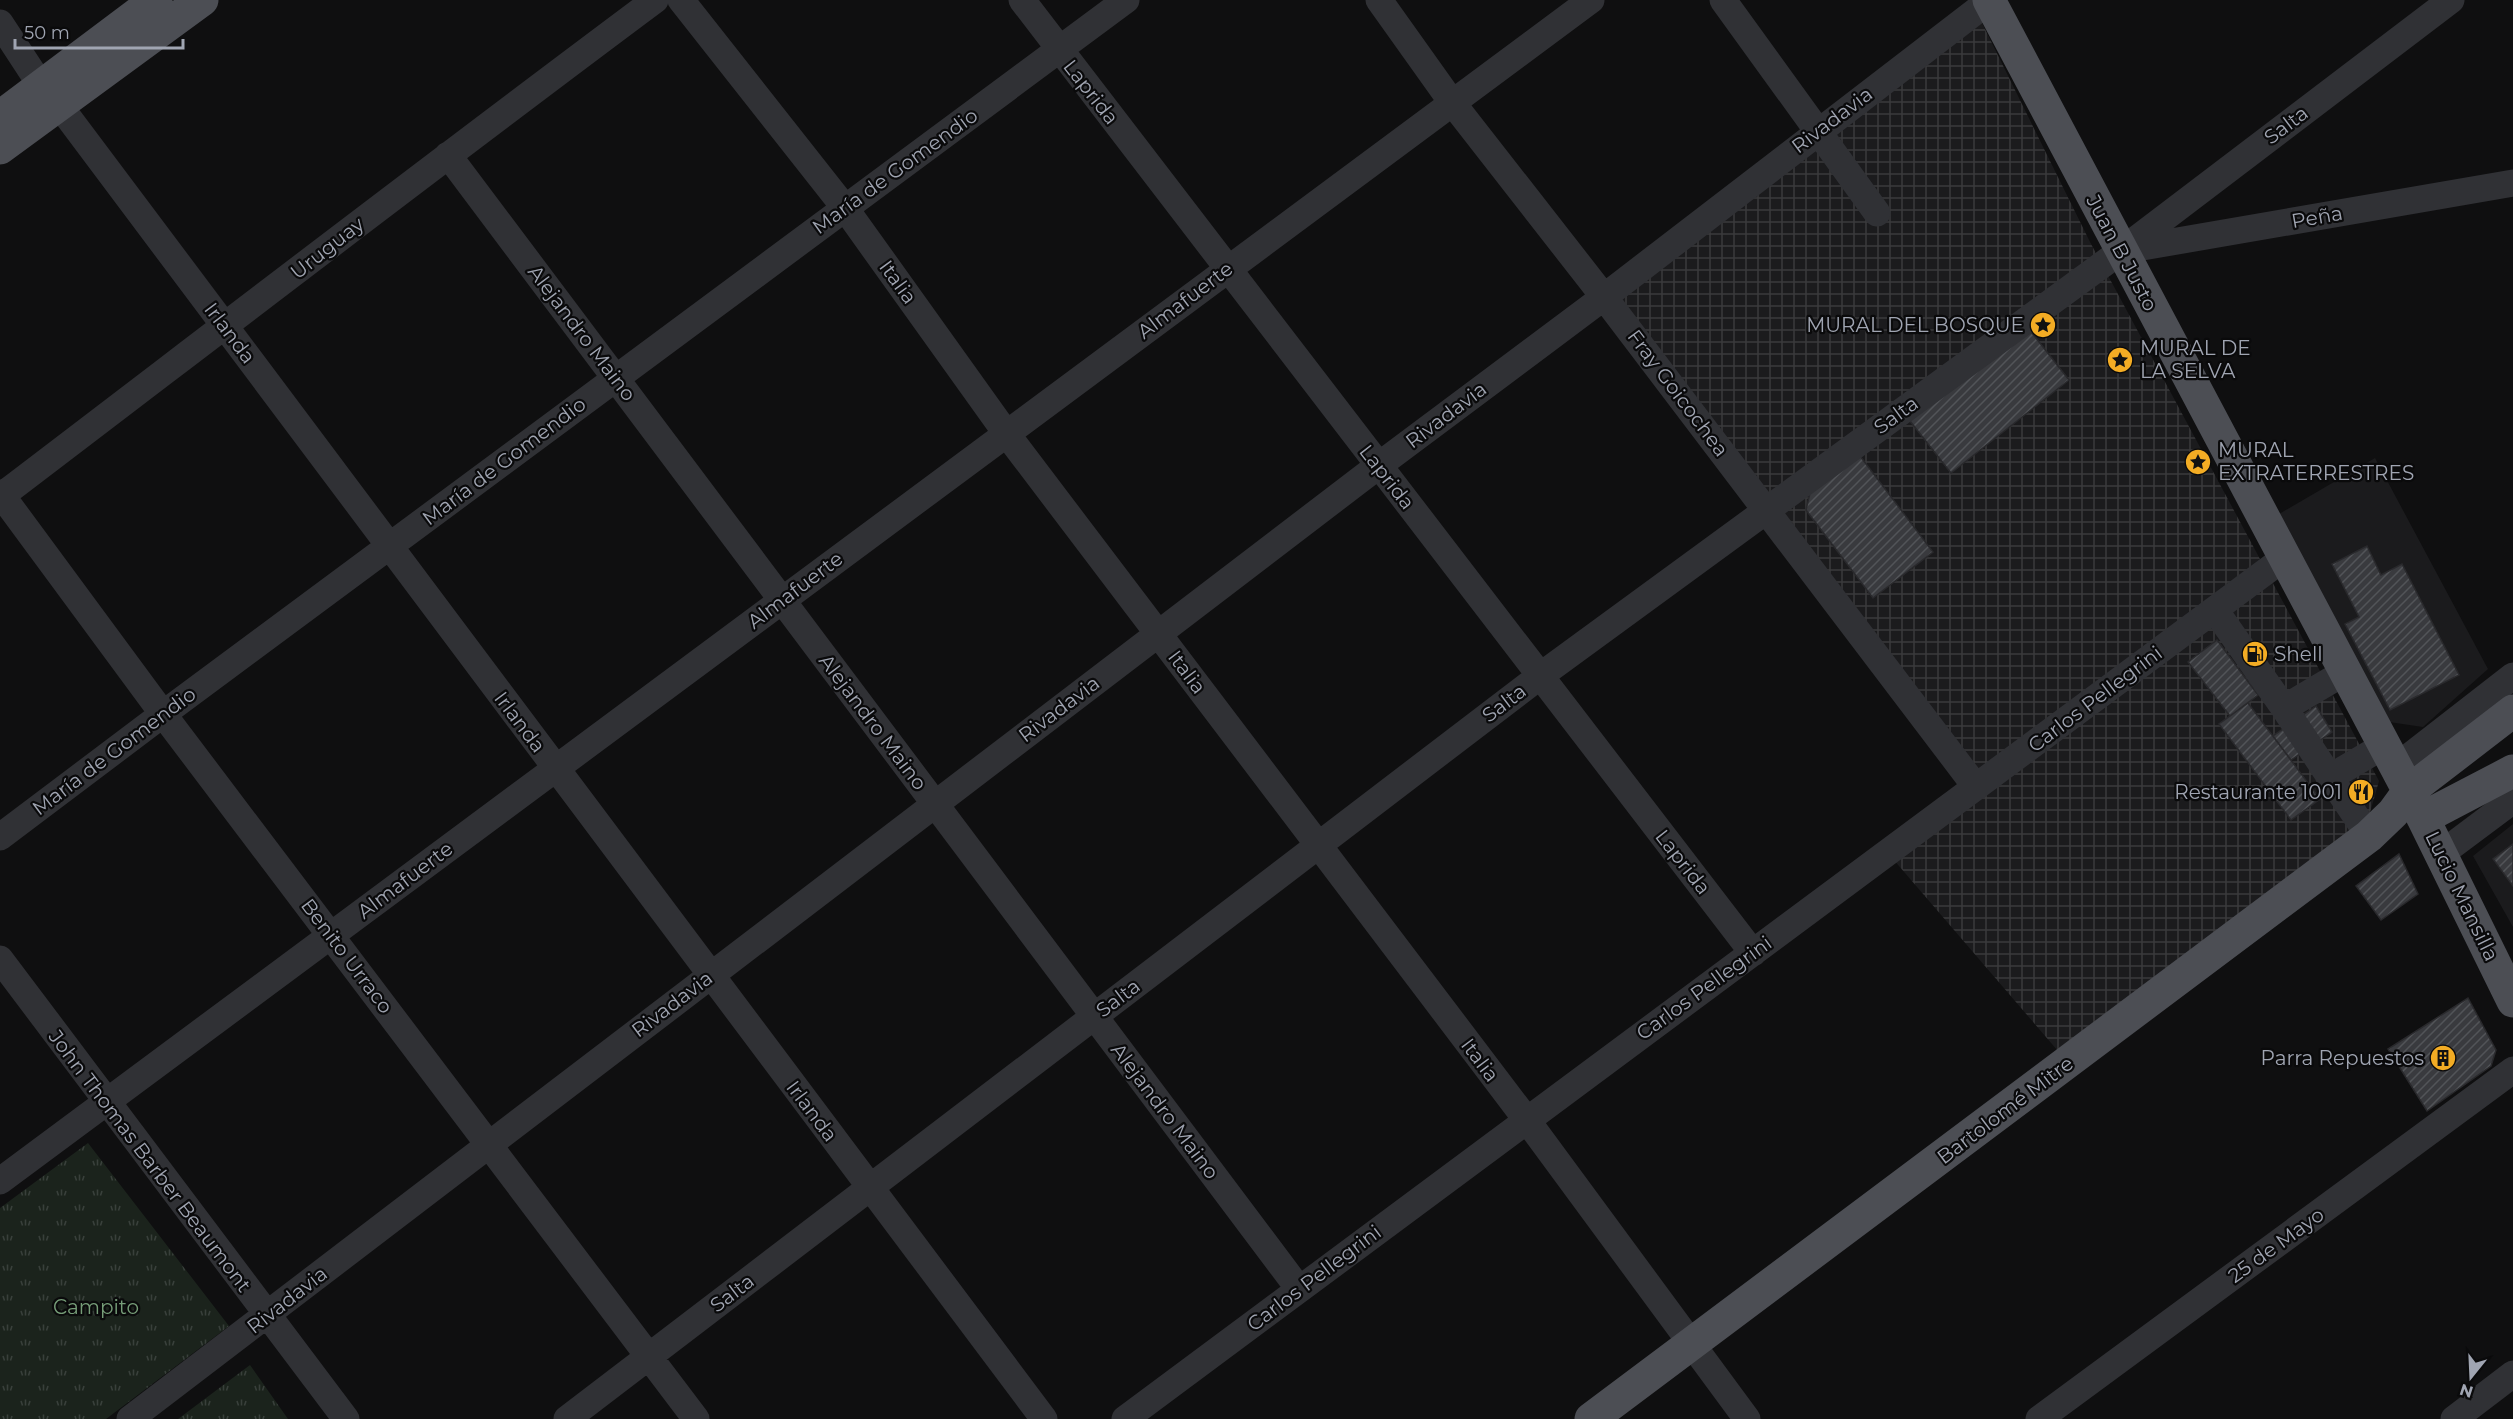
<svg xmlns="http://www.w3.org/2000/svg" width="2513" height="1419" font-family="Montserrat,sans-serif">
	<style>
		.built { fill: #1b1b1d }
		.industrial { fill: url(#industrial-grid) }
		.grass { fill: url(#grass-tufts) }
		.building { fill: url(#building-hatch); stroke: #29292c; stroke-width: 1.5 }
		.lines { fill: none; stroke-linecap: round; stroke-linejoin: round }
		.minor { stroke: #303135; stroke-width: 27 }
		.major { stroke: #4c4e54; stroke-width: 33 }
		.labels { text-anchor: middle; stroke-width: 4.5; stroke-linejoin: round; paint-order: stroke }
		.street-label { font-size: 20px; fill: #a0a5b2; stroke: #0a0a0b }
		.poi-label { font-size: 20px; fill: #a0a5b2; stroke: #0a0a0b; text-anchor: end }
		.park-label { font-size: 20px; fill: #769d78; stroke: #0a0a0b }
	</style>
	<defs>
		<pattern id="industrial-grid" width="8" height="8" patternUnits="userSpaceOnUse" patternTransform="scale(1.5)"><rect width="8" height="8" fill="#1b1b1d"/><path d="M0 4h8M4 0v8" fill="none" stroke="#39393b"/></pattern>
		<pattern id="grass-tufts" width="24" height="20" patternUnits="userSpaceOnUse" patternTransform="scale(1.5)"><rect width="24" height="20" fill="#1b231c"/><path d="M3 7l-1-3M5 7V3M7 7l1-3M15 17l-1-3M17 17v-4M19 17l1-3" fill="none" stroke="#39403b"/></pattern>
		<pattern id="building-hatch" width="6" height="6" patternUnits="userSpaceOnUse" patternTransform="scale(1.5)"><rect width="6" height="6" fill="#393a3e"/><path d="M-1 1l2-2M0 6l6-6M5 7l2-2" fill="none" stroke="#525458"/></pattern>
	</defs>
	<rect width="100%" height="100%" fill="#0f0f10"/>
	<!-- built -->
	<path class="built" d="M2375 458 2488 669 2423 727 2389 722 2279 514Z
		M2513 824V927L2473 856Z"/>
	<!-- industrial -->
	<path class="industrial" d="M1982 23 2090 242 2379 781 2367 823 2058 1051 1893 859 1990 791 1614 297Z"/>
	<!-- grass -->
	<path class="grass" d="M88 1143 229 1326 106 1419H0V1208Z
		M250 1365 288 1419H178Z"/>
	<!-- building -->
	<path class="building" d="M2028 328 2069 380 1951 473 1910 421Z
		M1860 456 1933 552 1873 598 1806 510 1810 493Z
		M2367 546 2381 575 2402 564 2459 675 2390 710 2345 624 2359 617 2332 564Z
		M2217 640 2258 695 2230 716 2188 662Z
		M2248 703 2320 799 2291 820 2219 724Z
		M2316 706 2332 732 2291 760 2273 736Z
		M2513 844V886L2493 859Z
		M2399 854 2418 894 2381 920 2356 886Z
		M2468 998 2496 1050 2491 1066 2427 1111 2388 1049Z"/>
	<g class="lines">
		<!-- minor -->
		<path class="minor" d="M681 0 845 208 1006 433 1526 1119 1747 1419
			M1022 0 1753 953
			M1379 0 1451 101 1604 297 1976 787
			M1723 0 1877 213
			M0 23 42 87 59 105 1044 1419
			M448 155 1299 1289
			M2125 250 2513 183
			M0 493 163 714 696 1419
			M0 497C218 331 435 164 655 0
			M2215 610 2284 708 2369 836
			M2284 708 2345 672
			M2396 767 2513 676
			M2329 778 2385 745
			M0 837 163 714 1126 0
			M2441 854 2513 800
			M0 959 346 1419
			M0 1181 1591 0
			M130 1419 1378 466 1604 297 1989 1
			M567 1419 1540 676 2121 251 2451 0
			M1125 1419 2284 558
			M2039 1419 2513 1070
			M2454 1419 2513 1374"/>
		<!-- major -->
		<path class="major" d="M1989 0 2423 818 2513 1001
			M0 117 156 0
			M0 148 202 0
			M2423 818 2513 771
			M1591 1419 2369 836 2393 813 2409 791 2513 711"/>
	</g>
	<!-- icons -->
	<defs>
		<g id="sight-disc" transform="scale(1.35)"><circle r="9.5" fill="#f3ac24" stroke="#0a0a0b"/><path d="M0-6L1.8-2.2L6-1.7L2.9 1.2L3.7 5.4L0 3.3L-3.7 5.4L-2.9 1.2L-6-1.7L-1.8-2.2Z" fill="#111"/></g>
		<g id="fuel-disc" transform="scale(1.35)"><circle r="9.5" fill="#f3ac24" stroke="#0a0a0b"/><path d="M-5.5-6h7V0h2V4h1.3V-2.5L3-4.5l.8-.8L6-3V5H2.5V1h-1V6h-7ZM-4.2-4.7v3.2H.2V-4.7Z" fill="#111"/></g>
		<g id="restaurant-disc" transform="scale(1.35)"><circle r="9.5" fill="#f3ac24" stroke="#0a0a0b"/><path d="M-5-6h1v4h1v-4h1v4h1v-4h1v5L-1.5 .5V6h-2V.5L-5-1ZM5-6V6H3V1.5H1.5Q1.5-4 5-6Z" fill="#111"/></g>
		<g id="building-disc" transform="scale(1.35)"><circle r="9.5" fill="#f3ac24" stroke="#0a0a0b"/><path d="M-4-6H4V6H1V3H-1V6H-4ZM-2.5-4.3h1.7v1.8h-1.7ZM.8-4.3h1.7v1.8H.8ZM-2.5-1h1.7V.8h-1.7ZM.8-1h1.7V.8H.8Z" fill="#111"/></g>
	</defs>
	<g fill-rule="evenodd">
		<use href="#sight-disc" x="2043" y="325"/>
		<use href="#sight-disc" x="2120" y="360"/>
		<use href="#sight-disc" x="2198" y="462"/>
		<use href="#fuel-disc" x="2255" y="654"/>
		<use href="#restaurant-disc" x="2361" y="792"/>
		<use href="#building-disc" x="2443" y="1058"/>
	</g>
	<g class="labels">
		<!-- street labels -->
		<g class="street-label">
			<text transform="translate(1091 92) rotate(52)" y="7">Laprida</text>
			<text transform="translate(1832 120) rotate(-37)" y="7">Rivadavia</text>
			<text transform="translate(2286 125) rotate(-37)" y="7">Salta</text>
			<text transform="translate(895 171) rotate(-36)" y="7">María de Gomendio</text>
			<text transform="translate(2317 217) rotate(-10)" y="7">Peña</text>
			<text transform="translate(327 248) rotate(-38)" y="7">Uruguay</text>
			<text transform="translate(2122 253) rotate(62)" y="7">Juan B Justo</text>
			<text transform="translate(898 282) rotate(54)" y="7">Italia</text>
			<text transform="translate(1185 300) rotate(-37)" y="7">Almafuerte</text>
			<text transform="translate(230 333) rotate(53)" y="7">Irlanda</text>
			<text transform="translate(582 333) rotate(53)" y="7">Alejandro Maino</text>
			<text transform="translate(1678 393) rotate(53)" y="7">Fray Goicochea</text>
			<text transform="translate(1446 415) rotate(-37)" y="7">Rivadavia</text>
			<text transform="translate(1896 415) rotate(-36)" y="7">Salta</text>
			<text transform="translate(504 461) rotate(-37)" y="7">María de Gomendio</text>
			<text transform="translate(1387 477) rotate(52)" y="7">Laprida</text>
			<text transform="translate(795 590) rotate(-37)" y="7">Almafuerte</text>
			<text transform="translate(1187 672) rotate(53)" y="7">Italia</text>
			<text transform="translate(2095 699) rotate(-37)" y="7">Carlos Pellegrini</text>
			<text transform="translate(1504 703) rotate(-37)" y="7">Salta</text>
			<text transform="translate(1059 709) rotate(-37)" y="7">Rivadavia</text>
			<text transform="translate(520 722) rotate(53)" y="7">Irlanda</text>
			<text transform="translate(873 722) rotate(53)" y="7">Alejandro Maino</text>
			<text transform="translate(114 751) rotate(-37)" y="7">María de Gomendio</text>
			<text transform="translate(1683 862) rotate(52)" y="7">Laprida</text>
			<text transform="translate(405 880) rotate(-37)" y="7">Almafuerte</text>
			<text transform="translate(2462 896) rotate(64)" y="7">Lucio Mansilla</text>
			<text transform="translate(347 956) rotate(53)" y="7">Benito Urraco</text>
			<text transform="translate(1704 988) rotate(-36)" y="7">Carlos Pellegrini</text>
			<text transform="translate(1118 998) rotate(-37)" y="7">Salta</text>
			<text transform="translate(672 1004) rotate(-37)" y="7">Rivadavia</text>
			<text transform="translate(1480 1060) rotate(53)" y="7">Italia</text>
			<text transform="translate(2005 1110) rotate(-37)" y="7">Bartolomé Mitre</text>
			<text transform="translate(812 1111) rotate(53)" y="7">Irlanda</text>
			<text transform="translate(1165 1111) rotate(53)" y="7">Alejandro Maino</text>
			<text transform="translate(150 1161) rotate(53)" y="7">John Thomas Barber Beaumont</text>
			<text transform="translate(2276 1245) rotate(-36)" y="7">25 de Mayo</text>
			<text transform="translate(1314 1278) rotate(-37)" y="7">Carlos Pellegrini</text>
			<text transform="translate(732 1293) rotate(-37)" y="7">Salta</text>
			<text transform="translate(287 1300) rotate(-38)" y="7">Rivadavia</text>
		</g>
		<!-- poi labels -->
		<g class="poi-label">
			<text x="2024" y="332">MURAL DEL BOSQUE</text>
			<text x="2140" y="355" text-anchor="start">MURAL DE<tspan x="2140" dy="23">LA SELVA</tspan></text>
			<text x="2218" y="457" text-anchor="start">MURAL<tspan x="2218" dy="23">EXTRATERRESTRES</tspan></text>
			<text x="2274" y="661" text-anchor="start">Shell</text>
			<text x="2342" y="799">Restaurante 1001</text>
			<text x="2424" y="1065">Parra Repuestos</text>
		</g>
		<!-- park labels -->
		<g class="park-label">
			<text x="96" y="1314">Campito</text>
		</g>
	</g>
	<!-- north arrow -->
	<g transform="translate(2471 1377) rotate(198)" stroke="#0a0a0b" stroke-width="4.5" paint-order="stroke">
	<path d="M0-4.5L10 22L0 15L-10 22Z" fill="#a0a5b2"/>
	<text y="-9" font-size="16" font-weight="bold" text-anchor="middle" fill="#a0a5b2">N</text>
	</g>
	<!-- scale -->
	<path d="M15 39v9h168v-9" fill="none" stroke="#a0a5b2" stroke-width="3"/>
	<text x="24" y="39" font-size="18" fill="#a0a5b2" stroke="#0a0a0b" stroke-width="4.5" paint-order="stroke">50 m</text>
</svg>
